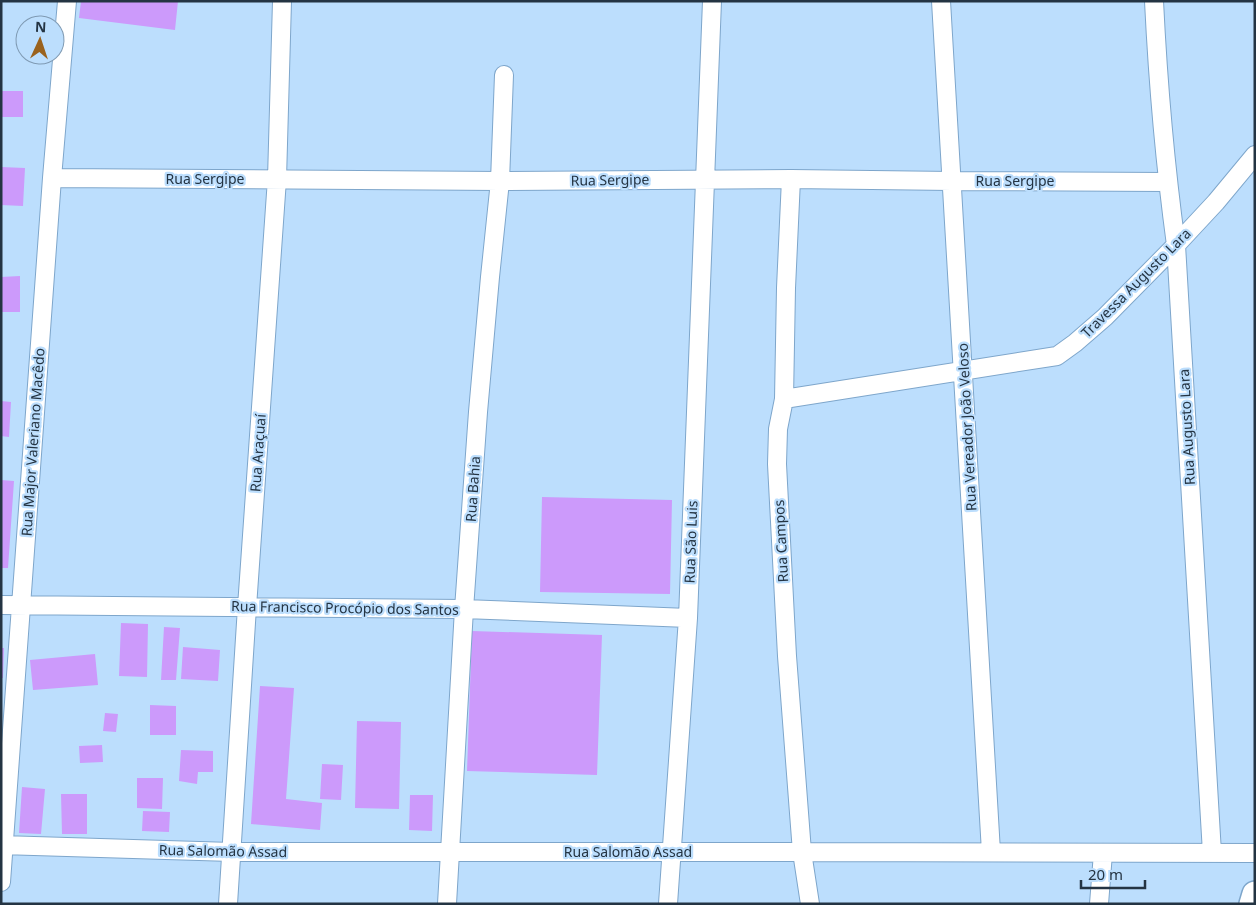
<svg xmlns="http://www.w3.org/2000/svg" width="1256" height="905" font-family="'Noto Sans',sans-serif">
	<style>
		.building { fill: #cc9afb }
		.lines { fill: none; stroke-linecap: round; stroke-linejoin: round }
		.street-casing { stroke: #7ea6cb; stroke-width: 20 }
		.secondary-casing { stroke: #7ea6cb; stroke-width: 28 }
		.street { stroke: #fff; stroke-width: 18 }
		.secondary { stroke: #fff; stroke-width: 25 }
		.labels { text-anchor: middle; stroke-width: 4.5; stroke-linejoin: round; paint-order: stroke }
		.street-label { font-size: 14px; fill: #243443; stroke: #bcdefd }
	</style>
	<rect width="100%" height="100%" fill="#bcdefd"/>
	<!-- building -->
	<path class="building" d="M81 1H178L175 30 79 18Z
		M1 91H23V117H1Z
		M1 167 25 168 23 206 1 205Z
		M20 276V312H1V277Z
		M1 401 11 402 9 437 1 436Z
		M1 480 14 481 8 568H1Z
		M542 497 672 500 670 594 540 592Z
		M121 623 148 624 147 677 119 676Z
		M164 627 180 628 176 680H161Z
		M472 631 602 635 597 775 467 771Z
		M183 647 220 650 218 681 181 679Z
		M1 648H4L3 678H1Z
		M95 654 98 685 33 690 30 660Z
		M260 686 294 688 286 799 322 803 320 830 251 824Z
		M150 705 176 706V735H150Z
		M105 713 118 714 116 732 103 731Z
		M357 721 401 722 399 809 355 808Z
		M102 745 103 762 80 763 79 746Z
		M181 750 213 751V772H198L197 784 179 781Z
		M322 764 343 765 341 800 320 799Z
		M137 778H163L162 809 137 808Z
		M22 787 45 789 41 834 19 833Z
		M61 794H87V834H62Z
		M410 795H433L432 831 409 830Z
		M143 811 170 812 169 832 142 831Z"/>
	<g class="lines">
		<!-- street casing -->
		<g class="street-casing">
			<path id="street" d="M941 1 991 852
				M1154 1C1158 83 1165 164 1176 245L1212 853
				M52 178 500 181 791 179 952 181 1168 182
				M791 179 786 288 784 399 778 429 777 464 787 656 802 852 810 904
				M784 399 1057 356 1075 343 1105 317 1176 245 1216 202 1255 155
				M1 605 464 609 688 618
				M1 845 232 852H802L1255 853
				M1 882 52 178 67 1
				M228 904 247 607 277 179 282 1
				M447 904 464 609 478 412 490 277 500 181 504 75
				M668 904 688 618 712 1
				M1099 904 1103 853"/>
		</g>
		<!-- secondary casing -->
		<g class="secondary-casing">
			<path id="secondary" d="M1252 904 1255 894"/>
		</g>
		<!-- street -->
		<use href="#street" class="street"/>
		<!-- secondary -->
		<use href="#secondary" class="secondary"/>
	</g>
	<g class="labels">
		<!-- street labels -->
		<g class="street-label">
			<text x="205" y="184">Rua Sergipe</text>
			<text transform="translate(610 180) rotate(-1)" y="5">Rua Sergipe</text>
			<text x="1015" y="186">Rua Sergipe</text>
			<text transform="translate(1136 283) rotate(-45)" y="5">Travessa Augusto Lara</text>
			<text transform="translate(967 427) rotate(-93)" y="5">Rua Vereador João Veloso</text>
			<text transform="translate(1187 427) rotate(-93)" y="5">Rua Augusto Lara</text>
			<text transform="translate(33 442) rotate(-86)" y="5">Rua Major Valeriano Macêdo</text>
			<text transform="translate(258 453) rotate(-86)" y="5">Rua Araçuaí</text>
			<text transform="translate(473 489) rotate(-86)" y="5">Rua Bahia</text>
			<text transform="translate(781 541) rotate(-93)" y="5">Rua Campos</text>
			<text transform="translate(691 542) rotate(-88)" y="5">Rua São Luis</text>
			<text transform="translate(345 608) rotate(1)" y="5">Rua Francisco Procópio dos Santos</text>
			<text transform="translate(223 851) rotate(1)" y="5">Rua Salomão Assad</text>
			<text x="628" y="857">Rua Salomão Assad</text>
		</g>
	</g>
	<!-- border -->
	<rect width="1256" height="905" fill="none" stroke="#243443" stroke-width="5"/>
	<!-- north arrow -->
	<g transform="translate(40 40) rotate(3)"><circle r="24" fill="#bcdefd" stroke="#7f9ab3"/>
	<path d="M0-4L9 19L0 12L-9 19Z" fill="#9a621d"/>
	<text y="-8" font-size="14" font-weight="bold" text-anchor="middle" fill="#243443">N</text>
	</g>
	<!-- scale -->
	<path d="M1081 880v8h64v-8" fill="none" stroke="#243443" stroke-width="2.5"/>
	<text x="1088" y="880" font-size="15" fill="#243443" stroke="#bcdefd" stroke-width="4" paint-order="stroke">20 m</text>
</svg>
